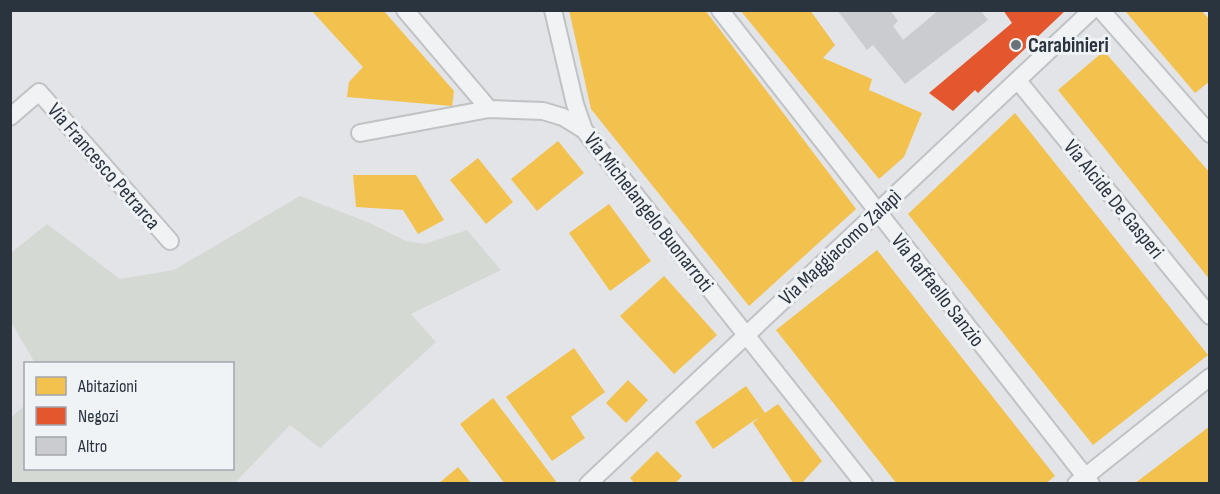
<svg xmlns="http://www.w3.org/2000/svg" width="1220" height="494" font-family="'Sofia Sans Condensed',sans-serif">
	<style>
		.green { fill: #d4dad3 }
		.homes { fill: #f2c14e }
		.shops { fill: #e4572e }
		.building { fill: #cacccf }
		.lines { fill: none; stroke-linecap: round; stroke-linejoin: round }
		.minor-casing { stroke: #c0c2c5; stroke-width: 20 }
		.minor { stroke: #f1f2f4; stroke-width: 16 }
		.poi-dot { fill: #6a727a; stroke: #f0f3f6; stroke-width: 2 }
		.labels { text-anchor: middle; stroke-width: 6; stroke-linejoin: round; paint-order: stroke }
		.poi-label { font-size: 21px; font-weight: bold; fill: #2a343f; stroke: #f0f3f6; text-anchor: start }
		.street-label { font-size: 21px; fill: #2a343f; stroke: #f0f3f6 }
	</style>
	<rect width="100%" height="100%" fill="#e2e4e7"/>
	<!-- green -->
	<path class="green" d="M300 196 370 223 406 241 424 244 467 230 501 270 411 314 436 342 320 448 290 425 235 483H11V418L25 405 26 468H232V364L35 363 11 322V253L47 224 120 279 174 270Z"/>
	<!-- homes -->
	<path class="homes" d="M311 10H383L454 91 452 106 347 97 349 82 363 67Z
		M569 10H705L856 209 749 306 591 109Z
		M740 10H810L835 45 823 58 872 79 869 90 922 113 904 157 879 179Z
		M1128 10H1201L1210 20V81L1195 93 1126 12Z
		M1104 51 1210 173V280L1058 90Z
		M1015 113 1208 355 1093 445 908 214Z
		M558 141 584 173 537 211 511 179Z
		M478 158 513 202 486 224 450 180Z
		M353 175H416L444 220 418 234 403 210 356 207Z
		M609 204 651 261 610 291 569 233Z
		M877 250 1055 476 1045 484H897L776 330Z
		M664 276 717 335 674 374 620 316Z
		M574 348 605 392 571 417 585 438 552 461 506 397Z
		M628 380 648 400 626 423 606 403Z
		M746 386 765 413 778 404 822 461 801 484H794L753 423 759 417 713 449 695 422Z
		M493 398 558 484H505L460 424Z
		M1210 426V484H1134Z
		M657 451 682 476 675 484H635L630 478Z
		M458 467 472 484H438Z"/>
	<!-- shops -->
	<path class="shops" d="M1003 10H1066L978 93 975 90 953 111 929 93 1012 23Z"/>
	<!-- building -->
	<path class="building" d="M837 10H890L898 21 893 26 903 40 939 10H980L988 20 905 84 873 45 867 50Z"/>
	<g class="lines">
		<!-- minor casing -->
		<g class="minor-casing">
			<path id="minor" d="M405 10 489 109 543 111 563 117 584 130
				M553 10 575 104 584 130 864 484
				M720 10 1091 484
				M1101 10 1210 134
				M1019 82 1210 316
				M10 117 39 92 170 241
				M360 133 489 109
				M588 484 1092 10
				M1076 484 1210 377"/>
		</g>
		<!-- minor -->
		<use href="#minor" class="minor"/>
	</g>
	<!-- markers -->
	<circle class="poi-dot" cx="1016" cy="45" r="6"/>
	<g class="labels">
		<!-- poi labels -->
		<g class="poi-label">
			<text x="1028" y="52">Carabinieri</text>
		</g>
		<!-- street labels -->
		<g class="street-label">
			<text transform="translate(104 166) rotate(49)" y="7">Via Francesco Petrarca</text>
			<text transform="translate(1114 199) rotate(51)" y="7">Via Alcide De Gasperi</text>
			<text transform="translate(649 212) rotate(52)" y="7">Via Michelangelo Buonarroti</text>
			<text transform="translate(840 247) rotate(-43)" y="7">Via Maggiacomo Zalapì</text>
			<text transform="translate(938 290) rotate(52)" y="7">Via Raffaello Sanzio</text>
		</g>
	</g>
	<!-- border -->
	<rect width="1220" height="494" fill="none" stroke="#2a343f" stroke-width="24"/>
	<!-- legend -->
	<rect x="24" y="362" width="210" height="108" fill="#f0f3f6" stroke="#a1a7ad" stroke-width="1.5"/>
	<rect x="36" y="377" width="30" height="18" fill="#f2c14e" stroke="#a1a7ad" stroke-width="1.5"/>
	<text x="78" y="392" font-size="18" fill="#2a343f">Abitazioni</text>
	<rect x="36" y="407" width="30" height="18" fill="#e4572e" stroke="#a1a7ad" stroke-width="1.5"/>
	<text x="78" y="422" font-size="18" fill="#2a343f">Negozi</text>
	<rect x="36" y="437" width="30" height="18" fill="#cacccf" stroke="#a1a7ad" stroke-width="1.5"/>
	<text x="78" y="452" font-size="18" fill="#2a343f">Altro</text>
</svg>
